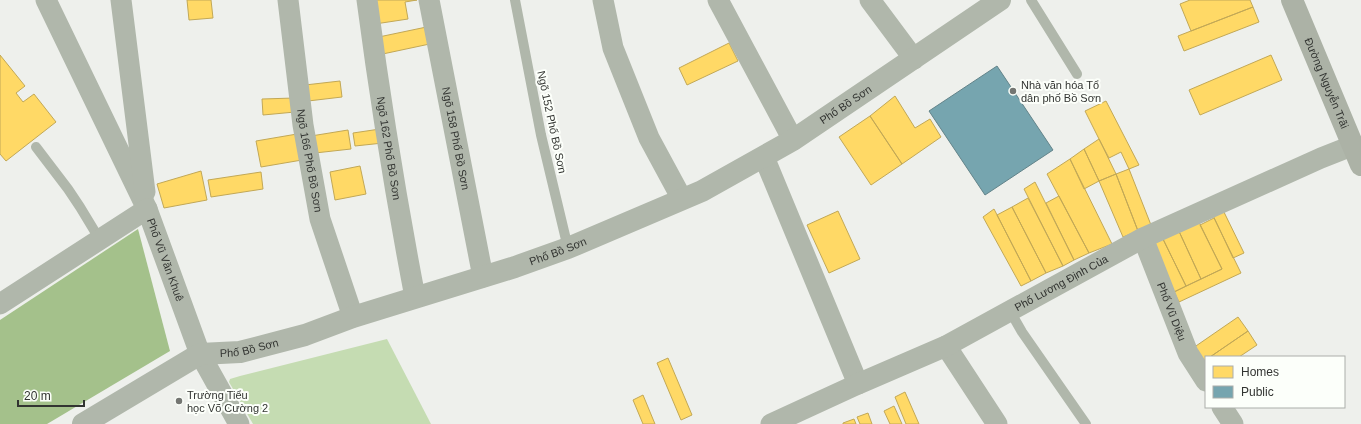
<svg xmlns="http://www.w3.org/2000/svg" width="1361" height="424" font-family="Helvetica,sans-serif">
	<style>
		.green { fill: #c5dcb2 }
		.water { fill: #a4c18b }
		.homes { fill: #ffd966; stroke: #c2a856 }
		.public { fill: #76a5af; stroke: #628389 }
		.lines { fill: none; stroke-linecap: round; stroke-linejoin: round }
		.service { stroke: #b0b7ab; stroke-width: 10 }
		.minor { stroke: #b0b7ab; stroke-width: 21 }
		.tertiary { stroke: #b0b7ab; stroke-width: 22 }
		.trunk { stroke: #acb2a6; stroke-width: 22 }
		.poi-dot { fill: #747672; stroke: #fcfffa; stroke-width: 1.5 }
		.labels { text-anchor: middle; stroke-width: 4; stroke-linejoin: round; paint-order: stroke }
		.street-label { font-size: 11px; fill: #323431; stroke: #fcfffa }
		.poi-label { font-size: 11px; fill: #323431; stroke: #fcfffa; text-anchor: start }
	</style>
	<rect width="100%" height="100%" fill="#eef0ec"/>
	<!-- green -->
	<path class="green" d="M387 339 431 424H253L229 382 230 379 240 376Z"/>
	<!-- water -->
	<path class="water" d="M138 229 170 351 47 424H0V320Z"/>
	<!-- homes -->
	<path class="homes" d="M187 0H211L213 18 189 20Z
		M371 0H417L405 2 408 19 375 24Z
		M1190 0H1250L1253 7 1191 31 1180 4Z
		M1253 7 1259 22 1184 51 1178 36Z
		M436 25 439 42 378 55 374 38Z
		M729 43 738 61 687 85 679 68Z
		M0 55 25 86 16 93 23 102 34 94 56 122 6 161 0 154Z
		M1271 55 1282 80 1200 115 1189 90Z
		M340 81 342 97 308 101 305 85Z
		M895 96 915 128 930 119 941 137 902 164 870 116Z
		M294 98 295 112 263 115 262 99Z
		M1106 101 1139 165 1129 169 1121 152 1109 158 1099 139 1085 111Z
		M870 116 902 164 871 185 839 137Z
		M380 129 383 143 355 146 353 133Z
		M348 130 351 149 315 153 311 136Z
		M297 134 302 160 261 167 256 141Z
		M1099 139 1116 174 1099 181 1084 149Z
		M1084 149 1099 181 1084 189 1070 159Z
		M1070 159 1112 244 1089 253 1047 174Z
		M360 166 366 194 335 200 330 172Z
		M1129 169 1151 225 1138 231 1116 174Z
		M201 171 207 200 164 208 157 184Z
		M261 172 263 189 211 197 208 180Z
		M1116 174 1138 231 1123 237 1099 181Z
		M1035 182 1074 260 1063 266 1024 189Z
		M1059 196 1089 253 1074 260 1046 203Z
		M1028 198 1063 266 1046 273 1012 207Z
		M1221 206 1244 253 1233 258 1211 211Z
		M1012 207 1046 273 1031 281 997 215Z
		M994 209 1031 281 1021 286 983 217Z
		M838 211 860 259 829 273 807 225Z
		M1197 218 1222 269 1201 279 1177 227Z
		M1214 218 1241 273 1179 302 1174 292 1222 269 1200 225Z
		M1177 227 1201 279 1186 286 1161 235Z
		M1161 235 1186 286 1174 292 1149 240Z
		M1238 317 1248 331 1210 357H1206V360L1203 362 1193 348Z
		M1248 331 1257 345 1239 357H1210Z
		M668 358 692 415 681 420 657 363Z
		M905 392 919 424H906L895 397Z
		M643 395 655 424H643L633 400Z
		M894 406 902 424H890L884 411Z
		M868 413 872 424H860L857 417Z
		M854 419 856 424H843V423Z"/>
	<!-- public -->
	<path class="public" d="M997 66 1053 150 985 195 929 111Z"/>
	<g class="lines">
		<!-- service -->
		<path class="service" d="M515 0 541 135 568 248
			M1031 0 1077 74
			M36 147 68 189 80 207 100 240
			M1010 311 1022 332 1086 424"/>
		<!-- minor -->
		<g class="minor">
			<path d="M46 0 147 209"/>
			<path d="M121 0 145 192"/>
			<path id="s1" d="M288 0 303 125 320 219 353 317"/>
			<path id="s2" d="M367 0C380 99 396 198 415 297"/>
			<path id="s3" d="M429 0 483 277"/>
			<path d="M603 0 613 48 649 138 682 199"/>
			<path d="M718 0 793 140"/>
			<path d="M870 0 914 59"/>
			<path d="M764 157 858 384"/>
			<path id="s4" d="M1143 238 1188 353 1206 381"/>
			<path id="s5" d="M0 304 147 209 200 354 239 424"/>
			<path d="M946 346 997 424"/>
			<path d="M1222 407 1233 424"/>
			<path id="s6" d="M771 424 858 384 946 346 1143 238 1321 158 1354 145"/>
		</g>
		<!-- tertiary -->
		<path class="tertiary" id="s7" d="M83 424 200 354 240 352 305 335 353 317 515 267 568 248 702 191 793 140 1000 0"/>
		<!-- trunk -->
		<path class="trunk" id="s8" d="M1292 0 1361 165"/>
	</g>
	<!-- markers -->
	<g class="poi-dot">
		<circle cx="1013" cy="91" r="4"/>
		<circle cx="179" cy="401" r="4"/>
	</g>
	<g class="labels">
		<!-- street labels -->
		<g class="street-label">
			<text dy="4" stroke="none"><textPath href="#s8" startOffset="90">Đường Nguyễn Trãi</textPath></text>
			<text dy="4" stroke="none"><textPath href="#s7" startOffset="834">Phố Bồ Sơn</textPath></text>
			<text transform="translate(552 122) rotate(78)" y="4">Ngõ 152 Phố Bồ Sơn</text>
			<text dy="4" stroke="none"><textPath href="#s3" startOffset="141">Ngõ 158 Phố Bồ Sơn</textPath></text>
			<text dy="4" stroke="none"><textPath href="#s2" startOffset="150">Ngõ 162 Phố Bồ Sơn</textPath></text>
			<text dy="4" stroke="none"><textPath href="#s1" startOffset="162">Ngõ 166 Phố Bồ Sơn</textPath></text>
			<text dy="4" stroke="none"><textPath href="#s7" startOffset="510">Phố Bồ Sơn</textPath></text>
			<text dy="4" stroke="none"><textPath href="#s5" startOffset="229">Phố Vũ Văn Khuê</textPath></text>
			<text dy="4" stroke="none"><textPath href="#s6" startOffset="323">Phố Lương Định Của</textPath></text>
			<text dy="4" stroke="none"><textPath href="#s4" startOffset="79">Phố Vũ Diệu</textPath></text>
			<text dy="4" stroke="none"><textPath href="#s7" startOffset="186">Phố Bồ Sơn</textPath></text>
		</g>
		<!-- poi labels -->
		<g class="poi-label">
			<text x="1021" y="89">Nhà văn hóa Tổ<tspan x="1021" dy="13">dân phố Bồ Sơn</tspan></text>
			<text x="187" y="399">Trường Tiểu<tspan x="187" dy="13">học Võ Cường 2</tspan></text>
		</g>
	</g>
	<!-- legend -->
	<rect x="1205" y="356" width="140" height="52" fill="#fcfffa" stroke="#abaeaa"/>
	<rect x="1213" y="366" width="20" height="12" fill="#ffd966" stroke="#abaeaa"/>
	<text x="1241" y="376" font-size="12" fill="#323431">Homes</text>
	<rect x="1213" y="386" width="20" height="12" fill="#76a5af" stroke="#abaeaa"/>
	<text x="1241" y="396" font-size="12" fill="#323431">Public</text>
	<!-- scale -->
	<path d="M18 400v6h66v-6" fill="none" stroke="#323431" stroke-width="2"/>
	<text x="24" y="400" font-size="12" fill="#323431" stroke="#fcfffa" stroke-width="3" paint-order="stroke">20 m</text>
</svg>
